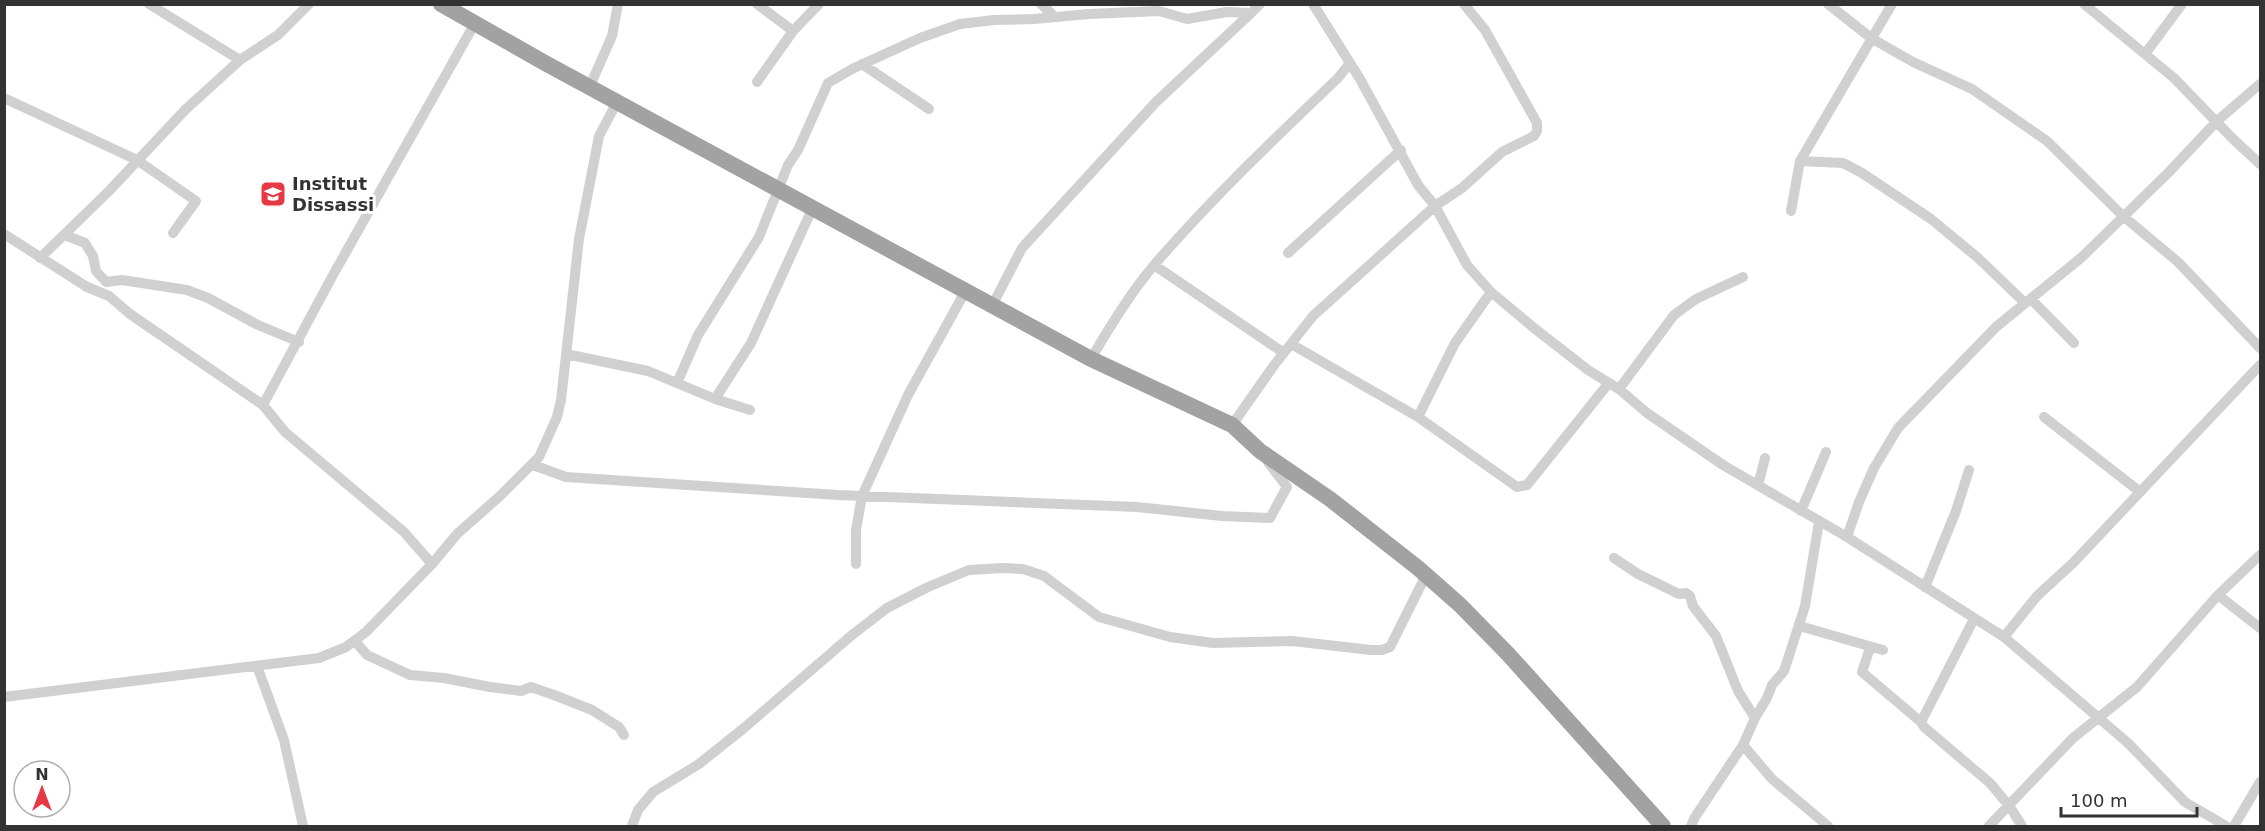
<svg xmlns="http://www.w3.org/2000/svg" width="2265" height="831" font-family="'DejaVu Sans',sans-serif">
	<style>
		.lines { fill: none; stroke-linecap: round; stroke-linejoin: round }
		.minor { stroke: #d0d0d0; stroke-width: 10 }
		.trunk { stroke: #a2a2a2; stroke-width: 16 }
		.labels { text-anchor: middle; stroke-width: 6; stroke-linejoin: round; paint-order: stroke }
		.poi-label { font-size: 18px; font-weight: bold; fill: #333; stroke: #fff; text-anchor: start }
	</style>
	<rect width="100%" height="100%" fill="#fff"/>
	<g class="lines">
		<!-- minor -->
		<path class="minor" d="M149 4 240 60
			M757 4 793 31
			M1041 4 1055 17
			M1313 4 1360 79 1418 185 1435 206 1467 265 1491 292 1534 328 1588 370 1619 389 1647 413 1723 465 1847 537 2004 637 2128 743 2185 802 2226 826
			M1828 4 1871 38 1913 62 1972 89 2047 141 2123 216 2178 262 2260 348
			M2084 4 2174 78 2233 139 2260 164
			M2145 54 2182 4
			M862 64 929 109
			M757 82 793 31 819 4
			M590 86 612 36 618 4
			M4 98 137 160 196 201 173 233
			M1800 161 1843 163 1862 173 1931 219 1977 257 2025 303
			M1791 211 1800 161 1892 4
			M4 234 87 287 109 296 130 314 263 405 285 432 404 532 432 564
			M65 235 85 243 93 256 96 271 106 282 122 280 187 290 208 298 258 325 299 342
			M1288 253 1401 150
			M40 258 109 191 185 110 240 60 278 35 309 4
			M1154 265 1284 353
			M2031 299 2074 343
			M993 304 1022 248 1156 102 1251 13
			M1291 344 1418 417 1517 487 1527 485 1608 384
			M566 354 648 371 715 399 751 343 813 207
			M1091 359C1110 326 1130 293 1155 264 1212 198 1275 138 1338 78L1350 63
			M677 383 698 335 759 237 788 165 798 150 828 83 852 69 920 38 960 24 994 20 1034 19 1089 14 1159 11 1187 19 1227 12 1251 13 1260 4
			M1619 389 1674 315 1696 299 1743 277
			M715 399 750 410
			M263 405 333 275 475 23
			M1418 417 1455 343 1491 292
			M2044 417 2139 491
			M1232 425 1275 364 1313 316 1435 206 1462 188 1502 152 1534 136 1537 131V123L1485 30 1464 4
			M533 465 566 477 838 495 1137 507 1222 516 1270 518 1287 487 1268 462
			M1758 485 1765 458
			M1801 511 1826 452
			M1847 537 1859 502 1874 468 1898 428 1996 327 2082 257 2169 172 2217 121 2260 84
			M1614 558 1638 574 1679 594 1686 593 1690 596 1693 606 1716 636 1738 691 1755 718 1743 745 1695 817 1691 826
			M856 564V530L862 496 908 395 966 290
			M1925 587 1956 511 1969 470
			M2218 595 2260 628
			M1974 619 1921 722 1924 727 1990 783 2010 807 2022 826
			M1798 628 1803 627 1883 650
			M2004 637 2037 596 2073 563 2260 365
			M355 641 367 655 410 675 444 678 490 687 521 691 531 687 554 695 592 710 619 727 624 735
			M1870 648 1862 672 1921 722
			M257 666 284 740 303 826
			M4 697 319 658 346 647 366 632 432 564 457 534 500 496 539 457 557 417 561 400 579 239 599 136 617 102
			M1755 718 1767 698 1772 685 1784 671 1805 606 1819 522
			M1743 745 1772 779 1828 826
			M632 826 638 810 653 792 699 764 744 728 852 635 887 608 928 587 969 570 1003 568 1023 569 1044 576 1099 617 1170 637 1213 643 1292 641 1371 650H1382L1390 647 1426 575
			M1989 826 2073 738 2137 687 2218 595 2260 555
			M2234 826 2260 782"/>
		<!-- trunk -->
		<path class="trunk" d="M441 4 545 63 1091 359 1232 425 1260 451 1330 499 1418 568 1460 605 1508 654 1663 826"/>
	</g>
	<!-- icons -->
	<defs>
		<g id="school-square" transform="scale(1.35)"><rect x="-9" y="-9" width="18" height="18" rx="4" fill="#e63946" stroke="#fff"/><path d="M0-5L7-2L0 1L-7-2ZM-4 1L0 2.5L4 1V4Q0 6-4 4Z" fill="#fff"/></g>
	</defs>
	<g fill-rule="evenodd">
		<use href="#school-square" x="273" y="194"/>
	</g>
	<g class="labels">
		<!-- poi labels -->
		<g class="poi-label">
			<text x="292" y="190">Institut<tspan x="292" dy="21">Dissassi</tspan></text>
		</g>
	</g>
	<!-- border -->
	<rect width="2265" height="831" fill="none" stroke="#333333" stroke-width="12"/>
	<!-- north arrow -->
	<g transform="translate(42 789)"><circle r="28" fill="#ffffff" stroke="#adadad" stroke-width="1.5"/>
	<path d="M0-4.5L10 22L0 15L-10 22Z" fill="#e63946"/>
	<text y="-9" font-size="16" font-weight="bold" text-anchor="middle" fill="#333333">N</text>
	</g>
	<!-- scale -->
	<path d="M2061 807v9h136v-9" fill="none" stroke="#333333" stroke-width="3"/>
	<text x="2070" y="807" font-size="18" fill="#333333" stroke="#ffffff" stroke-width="4.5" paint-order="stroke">100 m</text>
</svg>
